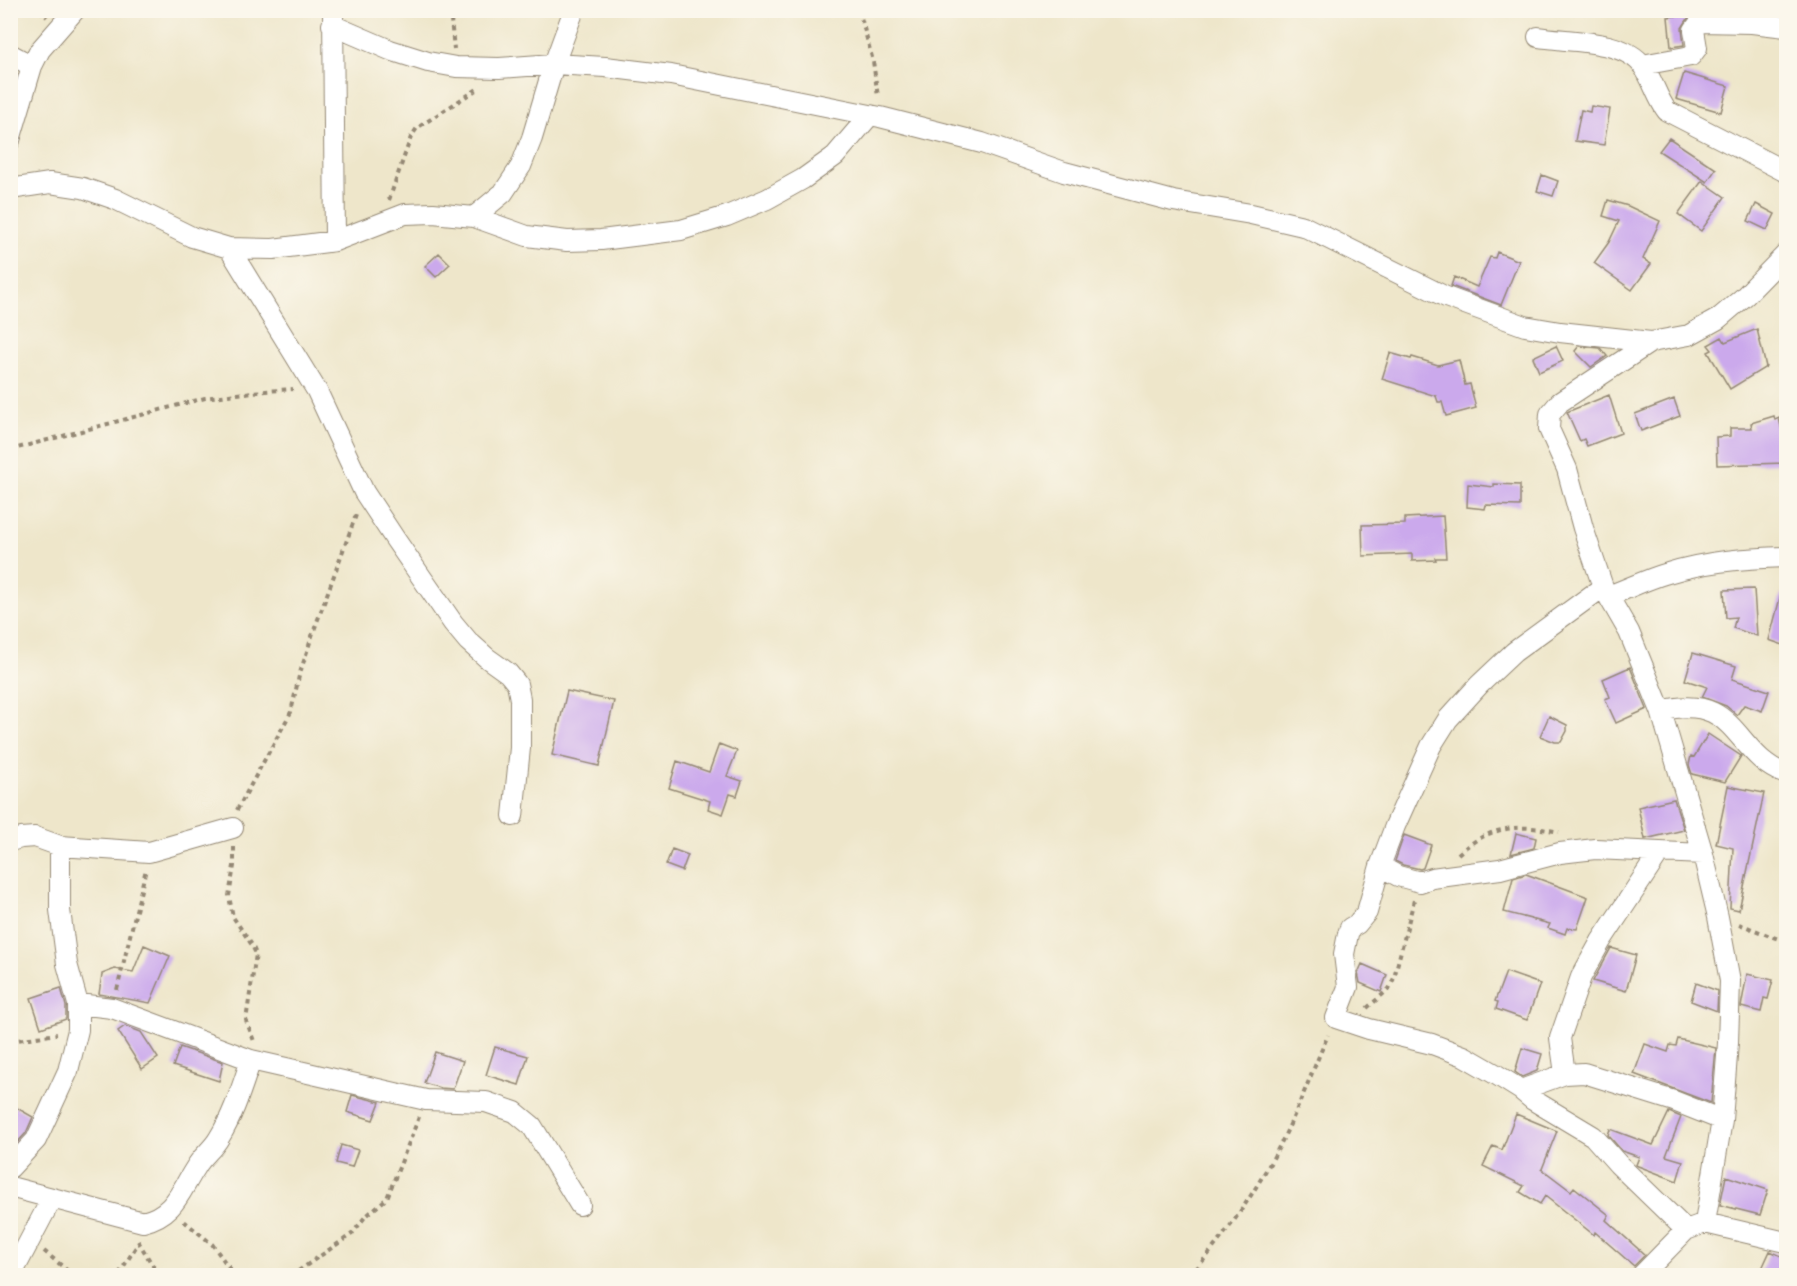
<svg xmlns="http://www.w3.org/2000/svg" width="1797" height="1286" font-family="'IM FELL English',serif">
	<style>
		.building { fill: #cba9ec }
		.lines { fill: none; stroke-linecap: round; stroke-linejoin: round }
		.minor-casing { stroke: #948874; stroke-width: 22 }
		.path { stroke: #948874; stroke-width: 4; stroke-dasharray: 4.5 4.5; stroke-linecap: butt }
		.minor { stroke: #fff; stroke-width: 20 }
	</style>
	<rect width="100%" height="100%" fill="#fbf7ec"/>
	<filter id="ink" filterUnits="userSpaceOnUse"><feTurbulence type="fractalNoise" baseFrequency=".0167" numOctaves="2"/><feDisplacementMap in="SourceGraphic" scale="12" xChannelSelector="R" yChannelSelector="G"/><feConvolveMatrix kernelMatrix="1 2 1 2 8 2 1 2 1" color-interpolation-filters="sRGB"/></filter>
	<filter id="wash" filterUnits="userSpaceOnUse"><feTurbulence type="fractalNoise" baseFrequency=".008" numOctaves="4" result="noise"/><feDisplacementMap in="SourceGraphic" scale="24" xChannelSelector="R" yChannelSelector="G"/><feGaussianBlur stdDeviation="1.35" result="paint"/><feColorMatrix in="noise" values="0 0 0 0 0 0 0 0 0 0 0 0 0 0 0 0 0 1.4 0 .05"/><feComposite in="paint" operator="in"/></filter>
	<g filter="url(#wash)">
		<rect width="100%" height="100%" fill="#eee6ca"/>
		<g id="blocks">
			<!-- building -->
			<path class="building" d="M1691 14 1682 28 1684 45 1671 47 1668 17Z
				M1684 73 1728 86 1721 112 1676 99Z
				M1591 106 1610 109 1604 145 1575 141 1581 110 1590 112Z
				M1669 138 1716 169 1707 182 1659 151Z
				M1542 175 1558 181 1553 196 1537 191Z
				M1702 181 1725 197 1701 231 1678 214Z
				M1608 200 1628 206 1660 221 1643 259 1651 264 1632 290 1594 263 1609 242 1619 221 1603 216Z
				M1756 204 1775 214 1767 230 1748 221Z
				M1497 252 1519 261 1501 305 1451 286 1454 277 1477 287 1490 257 1495 258Z
				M439 253 450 264 436 277 425 266Z
				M1757 329 1766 367 1730 389 1708 352 1712 350 1708 345 1722 337 1725 342Z
				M1556 346 1563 361 1539 372 1533 357Z
				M1579 346 1600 348 1607 356 1591 367 1575 351Z
				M1390 353 1411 359 1412 357 1438 365 1459 360 1465 385 1470 384 1476 408 1446 416 1442 402H1438L1436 396 1382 379Z
				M1609 395 1621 433 1587 446 1584 439 1580 441 1567 412Z
				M1674 399 1680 416 1641 431 1635 414Z
				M1774 416 1775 420 1779 418 1786 447V463L1717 465 1716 437 1730 436V428H1752L1751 423Z
				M1468 484 1494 487V484L1520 485V506L1486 505 1485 509 1467 507Z
				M1443 516 1446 558H1435L1436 560 1412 561V554L1363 556 1362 525 1405 524V518Z
				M1754 589 1757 636 1733 628 1736 617 1726 618 1724 590Z
				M1781 594 1786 595V646L1769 640Z
				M1693 653 1736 666 1732 679 1769 691 1762 711 1744 705 1737 715 1726 706 1702 697 1707 687 1685 680Z
				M1630 667 1647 709 1616 723 1605 699 1610 697 1603 679Z
				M567 691 614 701 599 766 552 755Z
				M1549 716 1567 725V731L1561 742H1555L1540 736Z
				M1708 734 1741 756 1725 782 1692 774 1689 765 1691 756 1694 757Z
				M719 744 737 751 727 776 742 781 737 796 730 794 723 814 708 809 710 801 669 788 677 761 709 772Z
				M1728 786 1764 793 1739 910 1730 908 1733 848 1716 844Z
				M1674 799 1684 830 1645 839 1638 807Z
				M1516 833 1536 838 1534 848 1511 854Z
				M1404 835 1431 845 1423 868 1420 869 1403 865 1395 861Z
				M672 849 688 855 682 871 666 865Z
				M1526 874 1588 897 1577 929 1567 928 1565 934 1548 928 1550 924 1504 912 1513 878Z
				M144 945 170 956 150 1003 99 994 102 974 115 969 133 972Z
				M1611 948 1636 955 1626 991 1593 981Z
				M1362 964 1387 975 1381 992 1360 983 1358 973Z
				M1506 972 1540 984 1527 1020 1496 1009 1498 1002 1495 1001Z
				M1747 974 1773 980 1768 999 1764 998 1761 1012 1741 1007Z
				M1696 983 1718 991 1717 1011 1691 1001Z
				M61 988 66 1006V1019L41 1028 31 998Z
				M125 1026 141 1032 158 1058 142 1069 118 1031Z
				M1678 1039 1716 1048 1711 1103 1634 1074 1645 1044 1668 1052 1670 1045 1676 1046Z
				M180 1047 223 1062 219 1081 173 1066Z
				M495 1047 528 1056 519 1085 486 1075Z
				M1522 1048 1542 1054 1537 1071 1522 1077 1515 1072Z
				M435 1052 463 1061 453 1089 440 1088 424 1083Z
				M352 1095 380 1102 373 1120 347 1112Z
				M10 1104 33 1117 26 1133 13 1147 10 1145Z
				M1669 1112 1681 1117 1666 1156 1683 1161 1677 1181 1638 1166 1636 1165 1639 1157 1622 1151 1608 1135 1610 1129 1653 1145Z
				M1516 1114 1557 1131 1542 1169 1571 1191 1574 1187 1609 1215 1606 1220 1645 1255 1634 1266 1595 1232 1594 1235 1545 1196 1540 1204 1520 1192 1524 1186 1483 1166 1493 1146 1502 1150Z
				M341 1145 358 1150 352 1167 336 1163Z
				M1726 1176 1768 1190 1760 1215 1720 1205Z
				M1770 1251 1786 1258V1275H1759Z"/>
		</g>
	</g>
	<g filter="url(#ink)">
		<use href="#blocks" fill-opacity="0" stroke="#948874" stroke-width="1.5"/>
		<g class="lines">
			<!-- minor casing -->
			<g class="minor-casing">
				<path id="minor" d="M333 10 335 241
					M332 25 390 50 428 62 456 67 499 68 554 64 605 67 671 75 880 117 982 143 1064 172 1173 201 1251 214 1303 226 1446 297 1525 326 1560 332 1651 342 1689 335 1718 319 1745 296 1786 254
					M1538 37C1568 42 1624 39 1643 66 1653 80 1657 98 1667 111L1786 172
					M10 54 32 66
					M1642 65 1691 56 1697 48 1694 30 1700 22 1752 23 1786 27
					M10 140 32 66 40 50 75 10
					M10 189 50 183 83 188 115 199 192 237 229 248 273 249 335 241 405 214 433 213 474 217 527 236 567 241 601 240 681 230 727 216 767 199 803 179 835 156 870 115
					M474 217 503 193 521 166 532 138 554 64 572 15V10
					M229 248 317 391 364 492 395 539 453 623 468 641 487 658 508 673 517 684 520 699V748L513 816
					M1651 342 1560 402 1550 414 1549 429 1567 469 1583 528 1603 587 1629 632 1661 711 1703 854 1718 917 1730 981 1728 1043 1722 1120 1705 1223
					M1603 587 1514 652 1479 685 1448 719 1431 746 1395 826 1380 866 1367 912 1357 924 1350 928 1348 934 1344 954 1348 987 1336 1018 1369 1029 1432 1044 1464 1056 1497 1075 1521 1090 1533 1100 1593 1136 1618 1164 1686 1230
					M1608 596C1627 589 1647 579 1668 573 1706 561 1746 558 1786 557
					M1661 711C1738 691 1733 755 1786 774
					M10 841 21 838 35 837 60 846 149 852 233 828
					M1380 866 1398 876 1420 882 1432 878 1500 869 1560 853 1595 849 1703 854
					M78 1004 112 1008 251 1060 426 1100 486 1102 515 1112 532 1126 580 1205
					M1565 1074 1560 1038 1581 977 1601 941 1660 852
					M1521 1090 1565 1074 1584 1073 1674 1101 1722 1120
					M10 1168 36 1140 68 1071 78 1030V1004L67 964 60 910V846
					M10 1187 143 1222C175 1214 179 1193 196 1167 202 1156 213 1149 219 1138 234 1114 242 1086 251 1060
					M11 1276 52 1198
					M1641 1276 1686 1230 1705 1223 1786 1242"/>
			</g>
			<!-- path -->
			<path class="path" d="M39 10 47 17
				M450 10 454 49
				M859 10 873 61 878 97
				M389 200 411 137 417 128 479 88
				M10 450 205 398 253 392 293 389
				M237 810 291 712 299 676 313 633 356 515
				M234 847V866L229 896 233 917 252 945 256 954 246 1020 254 1041
				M1458 854C1490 825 1519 824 1559 832
				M1739 924 1786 942
				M117 990 146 869
				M1367 1008 1389 989 1394 978 1414 900
				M10 1041 57 1034
				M184 1221 212 1244 235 1276
				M138 1241 159 1276
				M44 1251 74 1276
				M119 1274 139 1242
				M114 1276 119 1274 131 1276
				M291 1276 352 1234 365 1217 387 1198 419 1117
				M1190 1276C1218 1244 1244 1209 1265 1172 1291 1129 1308 1081 1328 1035"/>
			<!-- minor -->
			<use href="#minor" class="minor"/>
		</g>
	</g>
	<!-- margin -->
	<rect width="1797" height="1286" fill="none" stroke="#fbf7ec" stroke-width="36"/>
</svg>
